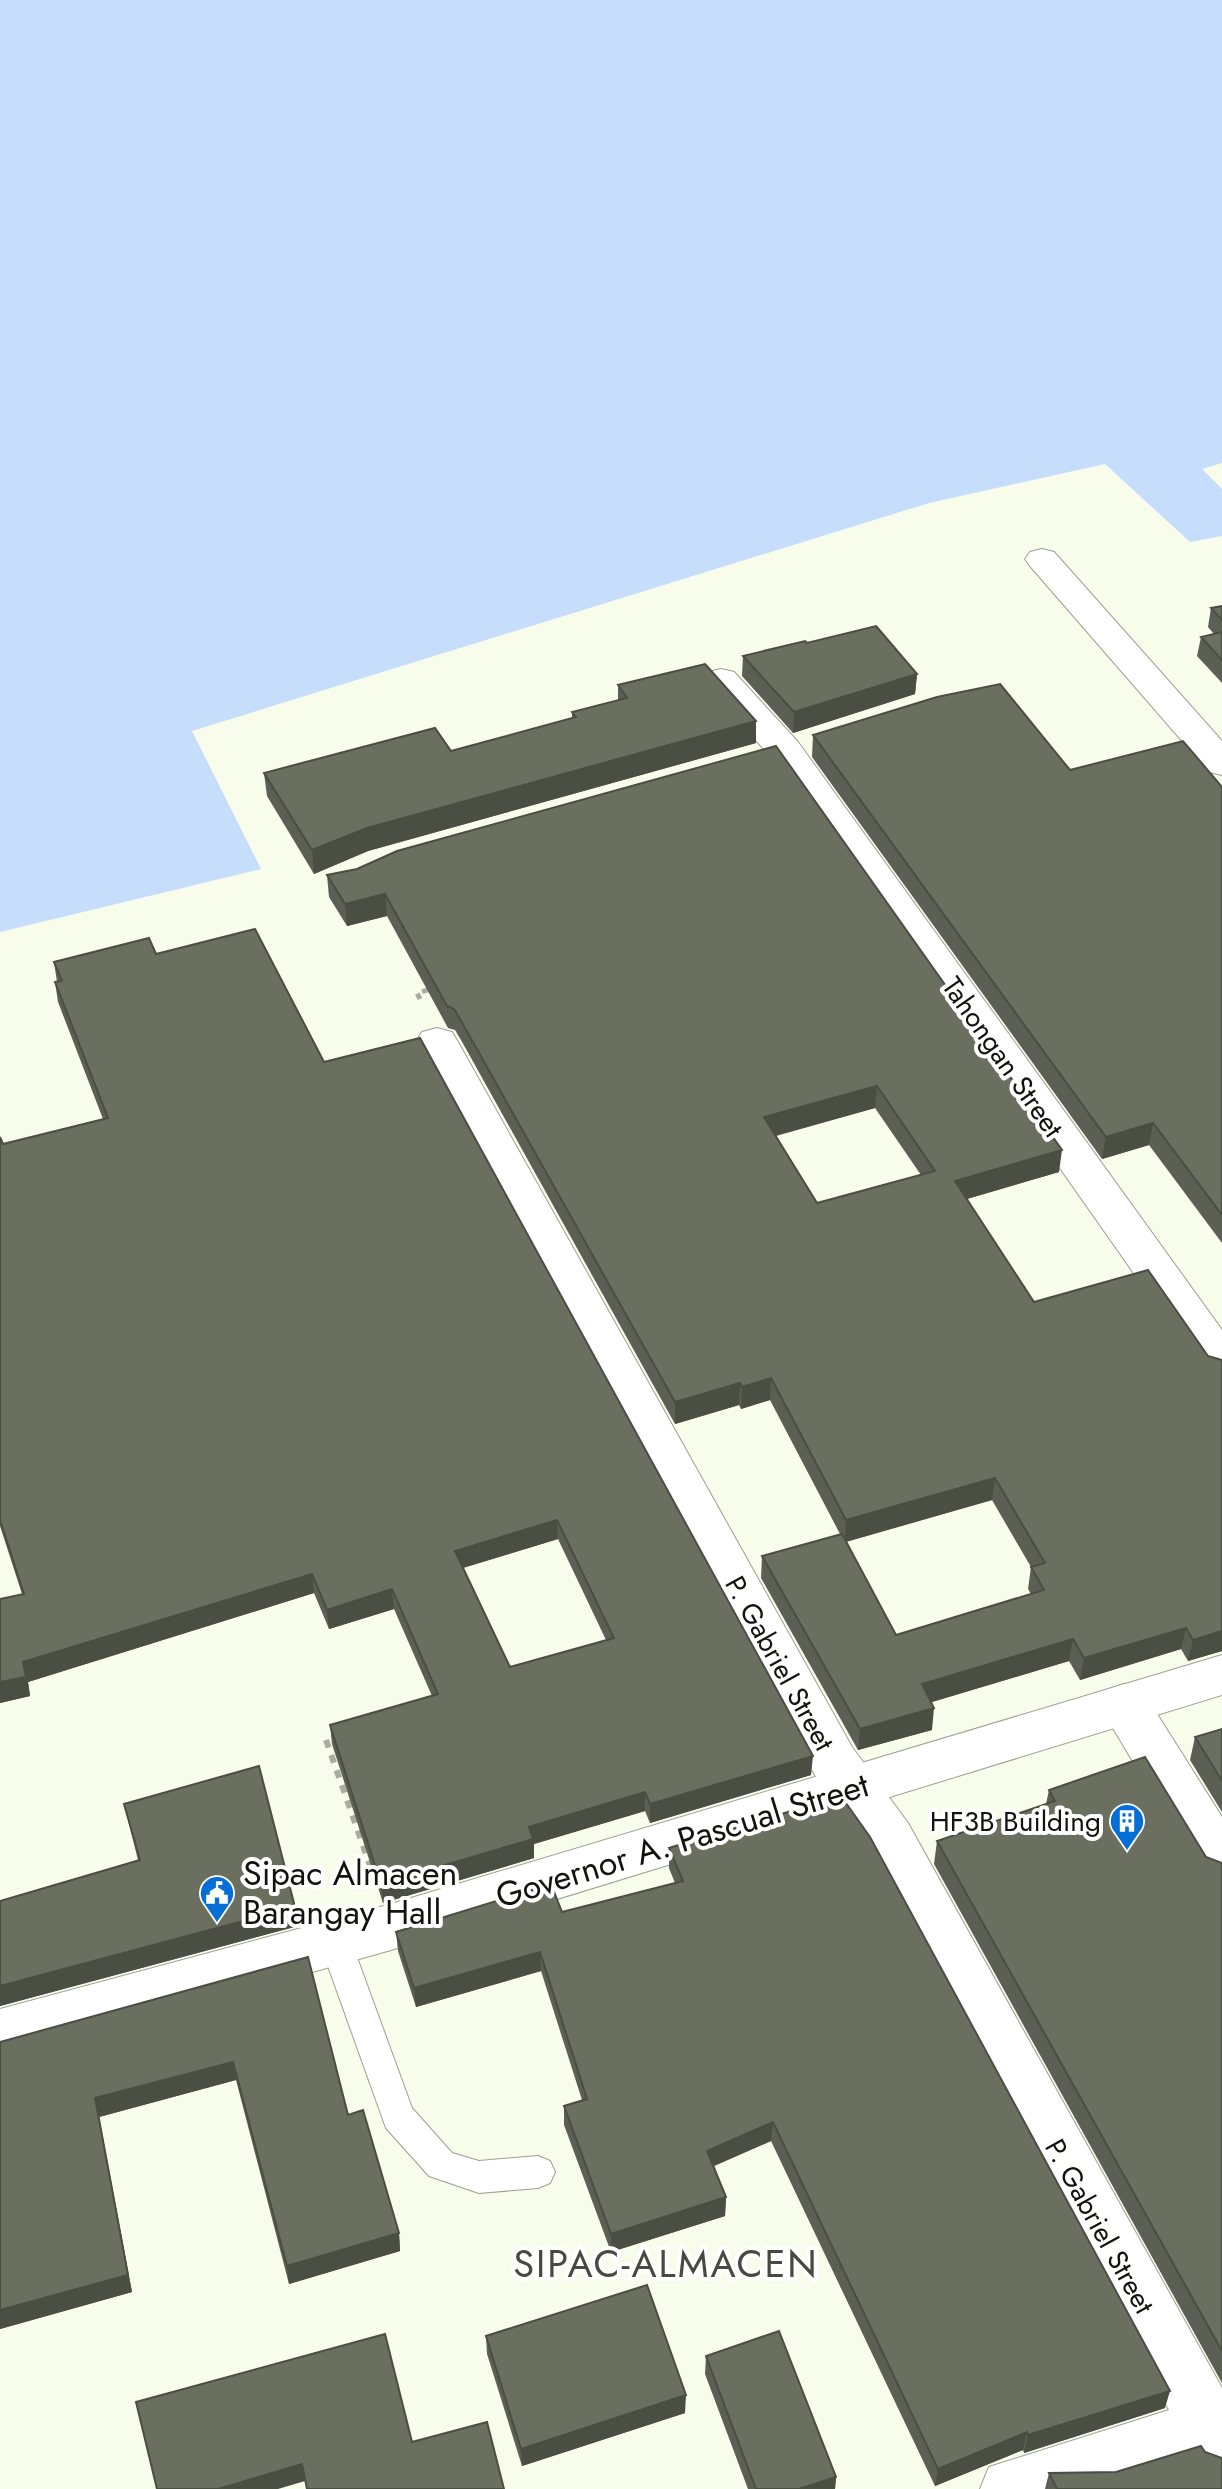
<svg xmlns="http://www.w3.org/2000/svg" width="1222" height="2489" font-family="Jost,sans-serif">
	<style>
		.water { fill: #c6ddfc }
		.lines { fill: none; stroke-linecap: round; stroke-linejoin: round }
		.lane-casing { stroke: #9ca090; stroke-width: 2 }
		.street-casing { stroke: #9ca090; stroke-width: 2 }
		.secondary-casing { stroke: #9ca090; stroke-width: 2 }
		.path-far1 { stroke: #a9ac9e; stroke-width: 5; stroke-dasharray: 6 6; stroke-linecap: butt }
		.path { stroke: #a9ac9e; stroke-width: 6; stroke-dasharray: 8 8; stroke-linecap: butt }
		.lane { fill: #fff; fill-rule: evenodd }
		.street { fill: #fff; fill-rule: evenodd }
		.secondary { fill: #fff; fill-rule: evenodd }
		.wall { fill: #5c5f53; fill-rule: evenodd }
		.shaded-wall { fill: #4b4e43 }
		.building { fill: #6b6f60; stroke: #4b4e43; stroke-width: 2; fill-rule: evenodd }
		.labels { text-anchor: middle; stroke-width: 8; stroke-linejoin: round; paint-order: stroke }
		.street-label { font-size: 28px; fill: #12130d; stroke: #fff }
		.poi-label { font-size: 28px; fill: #12130d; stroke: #fff; text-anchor: end }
		.near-street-label { font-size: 34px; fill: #12130d; stroke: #fff }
		.near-poi-label { font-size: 34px; fill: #12130d; stroke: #fff; text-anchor: start }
		.near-quarter-label { font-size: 38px; letter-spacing: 2px; fill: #474a3d; stroke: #fff }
	</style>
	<rect width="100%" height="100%" fill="#f8fceb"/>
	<!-- water -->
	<path class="water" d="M0 0H1222V463L1202 469 1222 489V536L1190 542 1105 464 929 503 192 731 261 869 0 932Z"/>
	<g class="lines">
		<!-- lane casing -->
		<g class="lane-casing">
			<path id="lane" d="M335 1927 346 1931 351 1941 412 2108 452 2153 479 2161 538 2156 550 2161 555 2172 550 2183 538 2188 479 2193 429 2176 386 2128 319 1941 324 1931Z"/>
		</g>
		<!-- street casing -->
		<g class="street-casing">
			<path id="street" d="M1042 549 1054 552 1222 741V775L1209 772 1030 566 1025 559 1030 552Z
				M721 669 734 672 798 742 1222 1330V1381L1206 1376 772 758 708 688 703 680 708 672Z
				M437 1028 452 1032 458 1042 852 1747 908 1823 1222 2388V2478L1200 2469 1196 2462 1110 2489H980L989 2467 1169 2410 870 1855 816 1777 416 1042 422 1032Z
				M1124 1684 1142 1690 1222 1817V1885L1203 1878 1099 1705 1106 1690Z"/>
		</g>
		<!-- secondary casing -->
		<g class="secondary-casing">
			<path id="secondary" d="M1222 1655V1695L391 1950 0 2059V2009L391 1904Z"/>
		</g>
		<!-- path-far1 -->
		<path class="path-far1" d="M420 999 417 993 431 989"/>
		<!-- path -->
		<path class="path" d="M326 1740 374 1877"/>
		<!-- lane -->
		<use href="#lane" class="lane"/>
		<!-- street -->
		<use href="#street" class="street"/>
		<!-- secondary -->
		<use href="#secondary" class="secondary"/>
	</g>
	<!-- wall -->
	<path class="wall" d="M1222 606V683L1197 656 1201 637 1214 634 1208 627 1211 608Z
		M807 643 917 674 915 694 793 733 742 676 743 656Z
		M618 685 756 743 368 851 314 874 267 796 264 773 451 751 572 718V712L618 700Z
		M813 735 1070 770 1222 787V1243L1149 1145 1102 1159 812 757Z
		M397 851 1059 1172 967 1199 1222 1651 1188 1661 1181 1649 1080 1680 1069 1661 931 1702 932 1730 858 1750 761 1578 762 1556 840 1534 770 1400 741 1409 739 1405 675 1424 461 1040 455 1030 448 1028 387 916 347 926 329 897 327 875 357 869ZM875 1108 921 1175 817 1203 776 1136ZM992 1500 1031 1567 1028 1589 1031 1594 896 1635 846 1542Z
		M156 954 324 1062 811 1775 650 1823 645 1811 534 1844V1858L383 1903 332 1744 330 1725 432 1696 394 1609 329 1629 314 1593 28 1682 30 1696 0 1703V1599L22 1594 0 1526V1137L3 1144 103 1119 58 1002 55 982H57L54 962ZM558 1539 606 1640 510 1667 463 1568Z
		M1222 1729V1812L1190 1760 1195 1737Z
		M1049 1790 1206 1857 1222 1863V2383L934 1864 937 1841 1046 1804Z
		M124 1804 298 1926 0 2006V1901L138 1860Z
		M669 1848 1165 2408 1024 2453 1023 2450 935 2486 771 2141 714 2166 726 2197 725 2216 611 2252 564 2125V2106L582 2100 541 1971 416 2007 398 1951 396 1932 562 1912 675 1883 669 1868Z
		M308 1957 348 2115 399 2233 400 2251 289 2284 236 2080 99 2117 132 2292 0 2329V2042Z
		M486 2336 685 2413 522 2466 487 2354Z
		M706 2356 836 2477 835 2489H748L705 2374Z
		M1049 2473 1057 2489H1045Z"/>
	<!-- shaded-wall -->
	<path class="shaded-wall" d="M917 674 915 694 793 733 794 712Z
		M756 721V743L368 851 314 874 312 850 367 828Z
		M385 894 387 916 347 926 345 904Z
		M877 1086 875 1108 763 1139 764 1117Z
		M1153 1123 1149 1145 1102 1159 1106 1137Z
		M1062 1150 1059 1172 953 1203 955 1181Z
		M771 1378 770 1400 741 1409 742 1387Z
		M740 1383 739 1405 675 1424V1402Z
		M995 1478 992 1500 845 1542 846 1520Z
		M557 1520 558 1539 456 1570 455 1551Z
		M312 1574 314 1593 28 1682 30 1696 0 1703V1682L23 1662Z
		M392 1589 394 1609 329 1629 327 1610Z
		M1186 1628 1181 1649 1080 1680 1084 1658Z
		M1222 1631V1651L1188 1661 1193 1640Z
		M1073 1639 1069 1661 919 1706 922 1684Z
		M934 1708 932 1730 858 1750 860 1729Z
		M813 1756 811 1775 650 1823V1804Z
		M645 1792V1811L534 1844V1858L383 1903 381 1884 529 1827Z
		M295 1907 298 1926 0 2006V1986Z
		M540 1952 541 1971 416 2007 414 1988Z
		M233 2062 236 2080 99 2117 132 2292 0 2329V2310L95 2098Z
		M773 2122 771 2141 707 2169V2151Z
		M726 2197 725 2216 611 2252V2234Z
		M399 2233 400 2251 289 2284 287 2266Z
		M1170 2391 1165 2408 1024 2453 1028 2435Z
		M686 2395 685 2413 522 2466 521 2449Z
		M1027 2432 1023 2450 935 2486 938 2469Z
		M302 2464 305 2481 278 2489H218Z
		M836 2477 835 2489H799Z"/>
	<!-- building -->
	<path class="building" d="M1222 606V620L1211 608Z
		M876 626 917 674 794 712 743 656 805 641 807 643Z
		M1222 632V660L1201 637Z
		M705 664 756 721 367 828 312 850 264 773 435 728 451 751 576 717 572 712 627 698 618 685Z
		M1000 684 1070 770 1183 741 1222 787V1215L1153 1123 1106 1137 813 735 937 697Z
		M776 746 1062 1150 955 1181 1034 1302 1148 1270 1208 1356 1222 1360V1631L1193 1640 1186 1628 1084 1658 1073 1639 922 1684 934 1708 860 1729 762 1556 842 1534 896 1635 1044 1590 1031 1567 1045 1563 995 1478 846 1520 771 1378 742 1387 740 1383 675 1402 460 1019 454 1009 447 1006 385 894 345 904 327 875 357 869 397 851ZM877 1086 935 1171 817 1203 764 1117Z
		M255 929 324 1062 420 1038 813 1756 650 1804 645 1792 529 1827 533 1839 381 1884 330 1725 438 1694 392 1589 327 1610 312 1574 23 1662 26 1677 0 1682V1599L24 1594 0 1520V1137L3 1144 108 1118 55 982 62 981 54 962 149 938 156 954ZM557 1520 614 1638 510 1667 455 1551Z
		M1222 1729V1781L1195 1737Z
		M1145 1757 1206 1857 1222 1863V2351L937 1841 1055 1801 1049 1790Z
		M259 1766 295 1907 0 1986V1901L140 1860 124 1804Z
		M841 1796 870 1837 1170 2391 1028 2435 1027 2432 938 2469 773 2122 707 2151 726 2197 611 2234 564 2106 587 2099 540 1952 414 1988 396 1932 551 1884 562 1912 683 1881 669 1848Z
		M308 1957 348 2115 363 2110 399 2233 287 2266 233 2062 95 2098 128 2275 0 2310V2042Z
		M647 2285 686 2395 521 2449 486 2336Z
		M779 2331 836 2477 799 2489H756L706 2356Z
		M385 2334 412 2442 487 2422 504 2489H307L302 2464 218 2489H157L136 2402Z
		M1201 2446 1205 2452 1222 2458V2489H1057L1049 2473 1116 2472Z"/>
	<!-- icons -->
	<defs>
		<g id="building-pin" transform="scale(1.8)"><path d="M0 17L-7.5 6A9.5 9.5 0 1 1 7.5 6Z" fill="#046ed6" stroke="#fff"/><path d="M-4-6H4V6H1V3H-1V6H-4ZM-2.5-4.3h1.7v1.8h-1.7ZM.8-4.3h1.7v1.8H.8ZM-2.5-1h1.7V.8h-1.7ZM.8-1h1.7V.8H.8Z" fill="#fff"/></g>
		<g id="civic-pin" transform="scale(1.8)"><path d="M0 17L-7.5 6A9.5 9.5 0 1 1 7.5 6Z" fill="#046ed6" stroke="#fff"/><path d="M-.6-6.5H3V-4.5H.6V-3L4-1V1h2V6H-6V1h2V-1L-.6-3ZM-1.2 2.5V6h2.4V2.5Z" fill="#fff"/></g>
	</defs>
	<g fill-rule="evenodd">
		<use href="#building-pin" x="1127" y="1821"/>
		<use href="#civic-pin" x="217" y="1893"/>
	</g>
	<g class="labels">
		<!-- street labels -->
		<g class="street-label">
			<text transform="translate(1003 1057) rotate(55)" y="10">Tahongan Street</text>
			<text transform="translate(780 1663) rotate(61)" y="10">P. Gabriel Street</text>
			<text transform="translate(1100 2226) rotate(61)" y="10">P. Gabriel Street</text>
		</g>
		<!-- poi labels -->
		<g class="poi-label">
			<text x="1101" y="1831">HF3B Building</text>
		</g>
		<!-- near-street labels -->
		<g class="near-street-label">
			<text transform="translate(682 1840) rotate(-17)" y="12">Governor A. Pascual Street</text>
		</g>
		<!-- near-poi labels -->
		<g class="near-poi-label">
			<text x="243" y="1885">Sipac Almacen<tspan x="243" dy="39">Barangay Hall</tspan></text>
		</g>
		<!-- near-quarter labels -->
		<g class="near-quarter-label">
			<text x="666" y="2277">SIPAC-ALMACEN</text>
		</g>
	</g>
</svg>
